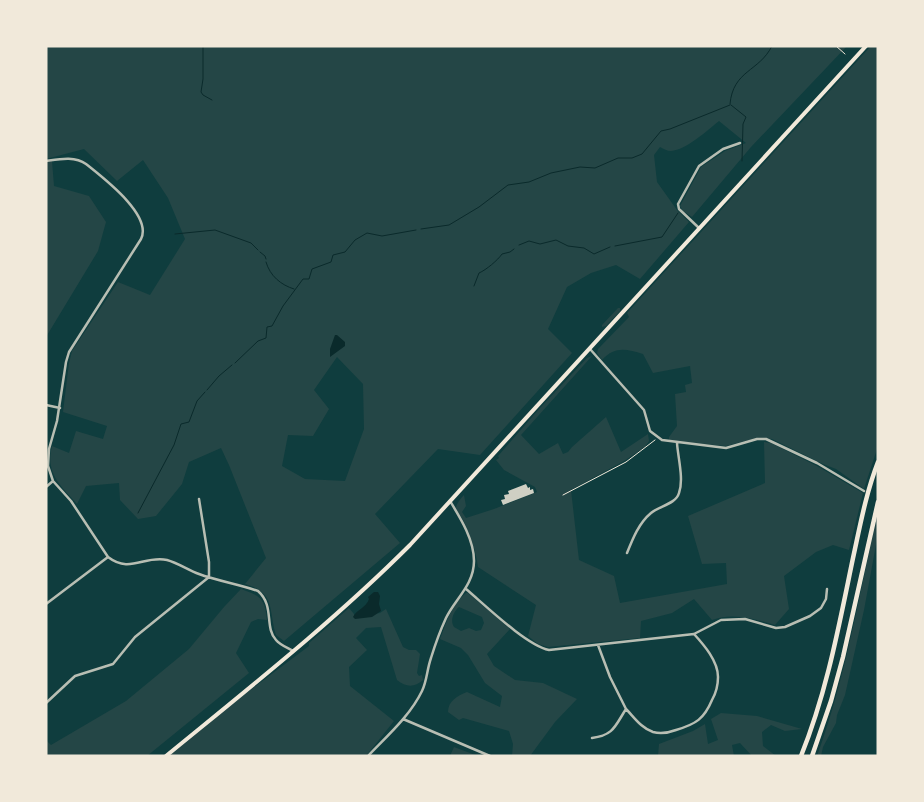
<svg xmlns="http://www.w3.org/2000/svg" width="924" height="802" font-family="Montserrat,sans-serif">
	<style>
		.green { fill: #244646; fill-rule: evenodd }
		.water { fill: #0a2a2b }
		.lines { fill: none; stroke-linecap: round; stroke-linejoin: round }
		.stream { stroke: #0a2a2b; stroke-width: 1 }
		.building { fill: #cfcfc3 }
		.path { stroke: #f1e9da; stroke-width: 1 }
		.minor { stroke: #b8beb3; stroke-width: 2.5 }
		.secondary { stroke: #f1e9da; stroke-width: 4 }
		.motorway { stroke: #f1e9da; stroke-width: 4.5 }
	</style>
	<rect width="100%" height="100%" fill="#0f3d3e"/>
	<!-- green -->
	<path class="green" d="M46 46H847L751 147 692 217 683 211 680 206 701 167 725 151 746 143 719 121C708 130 686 150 671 151 667 151 664 149 660 147L654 155 657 182 677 210 689 222 640 279 616 265 591 273 567 287 548 329 572 353 480 455 438 449 375 514 400 543 284 641 276 635C268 609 276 593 245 584L266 558 229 465 221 448 189 462 182 484 156 516 138 519 120 500 119 483 86 486 77 504C60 485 45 473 52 446L69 453 76 431 103 439 107 426 63 412 69 363 72 351 118 282 150 295 185 239 168 198 143 160 117 181 84 149 46 159ZM337 357 363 384 364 429 345 481 305 479 282 466 288 435 313 436 329 409 314 390Z
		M871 46H878V446L864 489 836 469 823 464 772 439 757 438 726 446 669 441V437L677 426 675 394 686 392 685 385 692 383 690 366 653 373 643 354C626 349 615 346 602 360L597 353 598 349 629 317 627 313Z
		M52 161 54 186 89 196 106 222 98 251 46 337V162Z
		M618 308H620V311L606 326 602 327V325Z
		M592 356 521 435 539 454 558 443 563 454 568 452 572 447 606 417 621 452 648 434 649 441 645 447 624 461 571 490 579 560 614 576 620 603 727 584 726 563 702 564 688 516 765 483 764 442 771 443 817 466 863 493 849 550 833 545 816 552 784 576 789 609 775 625C754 619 733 612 712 620L694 599 672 613 641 621 640 638 548 647 538 644 528 636 536 605 478 567C476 552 471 536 464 522 463 518 457 513 456 508 456 504 461 498 464 495L466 506 462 512 466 518 494 509 537 492 535 487 504 470 496 460 499 458 498 456 540 408 587 358Z
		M878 512V534L864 610 845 695 837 715 836 723 823 747 821 756H817C846 677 859 594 878 512Z
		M241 589C261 596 265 599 267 620L258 619 251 622 236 653 249 673 147 756H46V740L51 745 126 701 189 649 224 607Z
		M466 593H468L510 629 487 654 494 666 515 680 543 683 577 699 555 722 530 756H512L513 744 509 731 463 718 459 720 448 712C448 701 457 696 467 692L500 707 502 696 485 683 468 655 461 648 440 639C446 623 452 604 466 593ZM459 607 482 617 484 623 481 630 476 631 469 628 461 631 454 627C450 621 453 612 459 607Z
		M349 608 354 614V617L380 613 386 609 403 647 409 650H416L420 654 417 673 419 676 422 675 423 680C414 688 406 687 397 680L381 627 366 628 356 638 367 650 349 667 350 686 394 721 366 756H169L245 694 309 646V643Z
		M721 713 757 716 802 729 785 731 771 725 762 732 763 746 776 756H752L740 743 732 745 734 756H658L659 744 693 731 705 724 708 744 718 740 711 719Z
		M454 747 478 756H450Z"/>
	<!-- water -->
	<path class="water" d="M335 335H337L345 342V346L330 357V349Z
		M374 592H378L380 596 379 604 381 611 372 617 355 619 353 617C357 609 366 608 369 599L368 597Z"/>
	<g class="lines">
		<!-- stream -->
		<path class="stream" d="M203 46V79L201 92 203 95 212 100
			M730 104C733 70 759 72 772 46
			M731 105 746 117 743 124 742 161
			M421 229 449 225 479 207 508 185 529 182 551 173 580 167 595 168 618 158H632L642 154 661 131 670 129 730 105
			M175 234 215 230 251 243 258 250
			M519 245 529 241 540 244 556 240 568 246 584 248 594 254 610 247
			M615 246 662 237 678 213
			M260 252 265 256 266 259
			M266 262C270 276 281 285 294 289
			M474 286 479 273C486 270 498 260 502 254L510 252 514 249
			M235 363 258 341 266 338 267 327 272 326 283 306 303 279H309L312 269 331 262 333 255 345 252 355 240 367 233 382 236 416 230
			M207 390 219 376 232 365
			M138 513 174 445 181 424 189 422 197 401 205 392"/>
	</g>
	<!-- building -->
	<path class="building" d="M526 484 528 488 530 487V490L533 489 534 493 503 505 501 500 505 499 504 495 509 494 508 491Z"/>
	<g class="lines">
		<!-- path -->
		<path class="path" d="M836 46 845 54
			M563 495 626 462 655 440"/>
		<!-- minor -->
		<path class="minor" d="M46 161C60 159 75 156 86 164 102 177 153 215 141 239L69 352 66 362 57 421 49 449 48 466 53 481 71 501 108 557C130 574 144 555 167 560 178 563 188 570 199 574 218 581 238 584 258 591 275 606 264 627 276 640 280 645 288 648 293 651
			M699 228 679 209 678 204 699 166 723 149 740 143
			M590 349 644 410 650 431 662 440 726 448 757 439H766L817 463 864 491
			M46 405 60 408
			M46 487 53 481
			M627 553C633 538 639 523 651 513 659 506 676 504 679 493 684 479 678 458 677 443
			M466 589C485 605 526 645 549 650L694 634 721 620 745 619 776 628 785 627 810 616 821 608 826 599 827 589
			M46 604 108 557
			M46 703 75 676 113 664 135 637 209 577V562L199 499
			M626 709C634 717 641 728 653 732 660 734 668 733 676 730 696 724 704 719 712 700 716 693 718 685 718 677 718 661 704 645 694 634
			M403 719 490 756
			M592 738C614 735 615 726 626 709L610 677 598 645
			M368 756C387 736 410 716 422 691 427 681 427 669 431 658 435 645 440 631 446 618 455 599 474 585 474 561 474 540 461 519 450 501"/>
		<!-- secondary -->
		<path class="secondary" d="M166 756C249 688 334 621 410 545L866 46"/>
		<!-- motorway -->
		<path class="motorway" d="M801 756C827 692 839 625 853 558 860 526 866 493 878 462
			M812 756 831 701 843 657 878 502"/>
	</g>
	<!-- border -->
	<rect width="924" height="802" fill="none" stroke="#f1e9da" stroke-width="95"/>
</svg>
